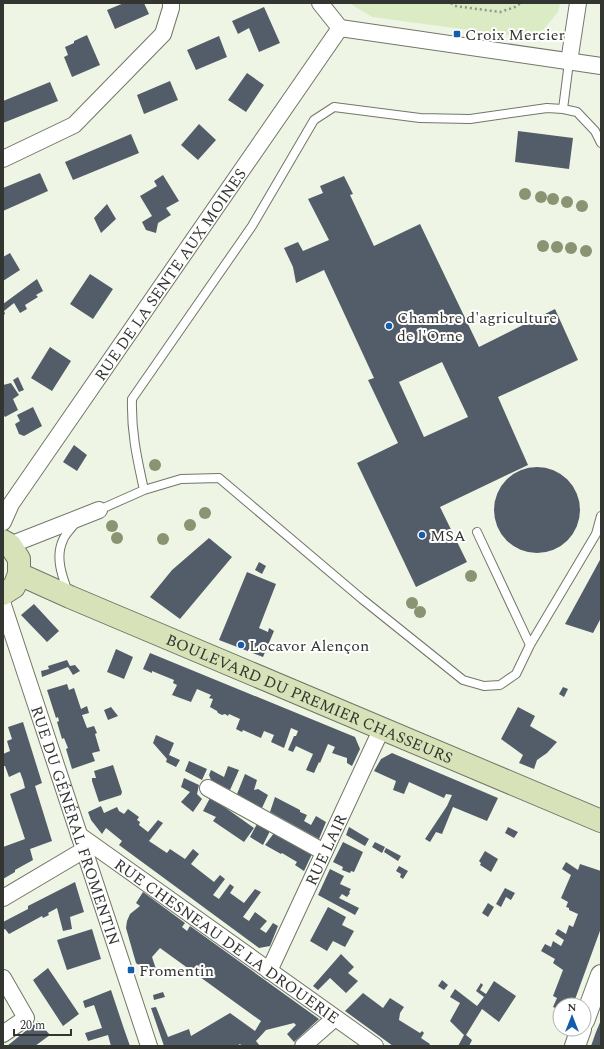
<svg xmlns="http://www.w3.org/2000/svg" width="604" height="1049" font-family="Spectral,serif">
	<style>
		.green { fill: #dbebc3 }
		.building { fill: #535d69; fill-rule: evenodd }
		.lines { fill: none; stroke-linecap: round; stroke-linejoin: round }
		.service-casing { stroke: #717768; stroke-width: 10 }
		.minor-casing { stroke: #717768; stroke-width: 18 }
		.tertiary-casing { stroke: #717768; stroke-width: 22 }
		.secondary-casing { stroke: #717768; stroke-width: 24 }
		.path { stroke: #92968b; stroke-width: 2.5; stroke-dasharray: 2 3; stroke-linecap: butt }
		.service { stroke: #fff; stroke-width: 8 }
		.minor { stroke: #fff; stroke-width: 16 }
		.tertiary { stroke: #fff; stroke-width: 20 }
		.secondary { stroke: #d7e2b8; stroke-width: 22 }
		.tree { fill: #899473 }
		.poi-dot { fill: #135dac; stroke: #fff; stroke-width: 1.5 }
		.labels { text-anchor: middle; stroke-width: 4; stroke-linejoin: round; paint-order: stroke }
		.poi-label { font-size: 16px; fill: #333630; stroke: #fff; text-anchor: start }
		.street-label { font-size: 16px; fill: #333630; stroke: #fff }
	</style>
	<rect width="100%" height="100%" fill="#eff5e5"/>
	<!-- green -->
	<path class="green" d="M349 3H560L558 12 543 30 522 37 372 17Z"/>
	<!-- building -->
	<path class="building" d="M124 3H144L149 14 115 29 107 10Z
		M264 7 280 43 259 52 249 28 238 34 232 21Z
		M87 35 100 65 72 77 64 57 68 55 65 47 74 43V41Z
		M219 36 227 57 196 70 187 50Z
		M247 73 264 85 246 112 228 100Z
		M170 81 178 100 144 114 137 95Z
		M50 82 58 101 3 123V101Z
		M199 124 216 140 198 160 181 145Z
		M518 131 573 138 569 169 515 162Z
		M131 134 139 153 73 180 65 162Z
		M40 173 48 191 3 211V188Z
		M163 175 179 201 166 208 171 215 158 223 156 233 146 230 142 222 152 216 140 196 157 186 154 181Z
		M344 176 353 194 350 195 374 246 420 224 479 347 555 309 578 360 498 397 528 465 440 507 467 562 416 587 357 463 398 443 368 380 374 378 324 270 296 283 293 267 284 248 298 242 303 251 329 240 308 199 323 193 320 186ZM442 362 468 417 424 437 399 382Z
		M107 204 116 219 101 233 94 218Z
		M10 253 20 270 3 281V257Z
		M90 274 113 289 93 319 70 304Z
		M37 279 43 291 36 295 38 297 25 305 27 309 20 313 14 303 4 311 5 314 3 315V304Z
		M50 347 71 361 52 391 31 378Z
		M18 377 24 390 19 392 13 380Z
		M11 383 19 395 13 399 18 410 5 417 3 414V385Z
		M33 407 42 426 24 436 19 434 15 424 20 421 17 415Z
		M74 445 87 455 77 471 63 462Z
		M494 510a43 43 0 1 1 86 0a43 43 0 1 1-86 0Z
		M209 538 232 557 180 619 150 597 172 570Z
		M601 558V618L593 633 565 624Z
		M259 562 266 566 262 574 255 570Z
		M247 572 276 584 259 628 268 632 269 628 274 631 263 657 219 640Z
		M34 604 59 631 47 642 21 615Z
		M116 649 133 657 124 679 107 672Z
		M150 653 355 737 360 749 352 766 347 763V758L332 753 335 747 328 744 320 763 319 762 314 773 306 770 313 754 296 746 293 752 288 750 294 736H296L298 731 291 728 284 748 271 742 274 735 264 731 261 738 243 730 242 732 236 729 240 719 229 714 228 716 225 714 222 715 218 713 217 711 210 707 213 699 209 698 211 695 197 689 191 702 172 695 177 685 173 683 174 680 152 671V673L143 669Z
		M67 660 70 666 75 665 80 671 73 675 68 667 42 677 41 671 49 669 48 666Z
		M67 684 69 690 74 688 81 709 87 706 89 713 82 715 87 728 94 726 97 733 95 734 100 751 92 753 95 761 72 769 66 749 68 748 64 738 62 739 57 722 59 721 58 717 56 718 47 690Z
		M563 687 568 689 564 697 559 694Z
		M111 707 118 716 108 720 104 710Z
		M518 707 535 716 530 726 557 742 547 753 537 760 534 769 519 763 523 755 501 739Z
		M23 722 42 783 35 786 52 841 30 849 33 860 15 870V872L3 879V847L25 839 10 794 25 788 23 780 20 772 9 777 5 766H3V754L10 751 7 741 12 739 8 727Z
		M156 735 174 743 169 755 180 760 176 767 166 762 167 759 153 743Z
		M392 753 498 798 487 821 453 807 442 834 436 832 430 842 425 839 447 806 452 795 446 794 444 798 409 782 404 794 393 790 396 781 374 771 381 759Z
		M189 761 207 769 202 780 185 771Z
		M113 765 122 792 121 795 99 802 92 781V778H96L94 771Z
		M228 766 239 770 230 790 211 780 209 775 211 770 224 777Z
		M245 774 257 780 254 790 258 789 268 795 262 808 237 794Z
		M184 778 199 785 197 794 202 799 193 812 181 802 190 792 181 787Z
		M275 797 300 810V812L307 815 304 821 311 825 316 816 326 822 319 839 270 812Z
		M210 798 224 805 223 806 254 828 244 842 213 821 216 817 203 811Z
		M101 806 104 813 117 807 119 811 124 814 128 809 139 817 137 820 140 822 139 825 148 832 158 820 163 823 149 841 167 853 170 849 185 859 193 849 199 854 191 864 214 882 220 875 225 879 213 895 219 899 230 884 234 887 230 893 244 903 255 889 261 892 243 917 249 921 255 912 267 921 260 929 266 933 273 923 278 926 270 946 259 948 119 845 122 841 106 828 102 834 91 820 88 812Z
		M257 824 270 831 263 845 250 837Z
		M349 827 369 839 365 846 346 835Z
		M508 827 518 832 514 838 505 833Z
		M274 833 312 854 304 871 295 865 297 862 282 853 281 854 265 845Z
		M343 842 363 852 354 872 351 871 350 873 342 870 343 867 333 862Z
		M375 842 385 847 382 853 372 847Z
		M386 848 401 856 398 861 384 852Z
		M485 851 498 859 491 872 480 865 481 863 479 861Z
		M566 862 578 870 580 864 601 871V928L573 1005H560V1010L553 1007 557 998 553 996 563 970 553 963 555 959 541 951 545 944 551 947 553 941 561 946 564 940 555 934 558 929 566 934 569 925 573 927 578 914 569 910V908L566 907 568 902 561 898 571 875 562 869Z
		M399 866 408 871 403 879 400 877 401 874 396 871Z
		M330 869 344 876 340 884 351 889 349 892 350 893 347 897 342 894 339 898 359 908 355 915 318 895Z
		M75 882 84 912 70 917 72 929 63 931 57 908 48 913 49 915 43 918 42 916 9 934 5 929 3 930V922L28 909V906Z
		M505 888 515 893 511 900 506 897 501 907 496 904Z
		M143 892 185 923 182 927 187 931 190 926 319 1019 294 1042 287 1034 296 1025 294 1023 266 1030 256 1041 260 1046H242L240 1044 237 1046H164L151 1008 156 1007 168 1037 189 1029 191 1036 230 1013 255 1031 261 1021 160 948 152 957 156 969 150 971 145 970 136 963 126 928 127 921 130 914 140 906 136 903Z
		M488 903 494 907 488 917 482 913Z
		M328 907 346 917 342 925 354 931 345 947 333 941 327 951 310 941Z
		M92 929 101 959 67 970 57 940Z
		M341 954 354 967 348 973 358 981 346 993 330 978 318 990 313 986Z
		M48 968 79 1014 63 1026 33 980Z
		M442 980 448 985 444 990 438 986Z
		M494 981 516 996 499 1022 482 1009 466 1035 472 1040 469 1046H458L464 1035 450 1021 460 1003 450 997 455 989 477 1006 484 997 476 991 481 983 483 985 480 990 486 994Z
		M111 990 124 1029 130 1046H111L108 1035 88 1041 85 1033 102 1028 94 1005 85 1008 83 1001Z
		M163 992 165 997 154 1000 153 995Z
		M363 993 383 1008 390 998 404 1007 400 1013 399 1020 420 1033 422 1031 424 1033 421 1038 430 1044 429 1046H393L345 1011Z
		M601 1020V1046H591L596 1032Z
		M38 1021 50 1035 35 1046H7Z"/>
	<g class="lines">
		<!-- service casing -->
		<g class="service-casing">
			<path id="service" d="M569 62 563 109 577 112 595 131 601 143
				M144 490C137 458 131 432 132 399L252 226 314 120 334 107 420 118 470 119 547 108 563 109
				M99 510 144 490 181 479 219 478 362 599 463 680 484 686 500 685 516 674 530 645 596 534 601 516
				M477 532 530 645
				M68 592C62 576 55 557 63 540 65 534 72 528 76 522"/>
		</g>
		<!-- minor casing -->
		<g class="minor-casing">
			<g id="minor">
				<path d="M320 3 340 28 601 66"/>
				<path d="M569 62 578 3"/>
				<path d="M3 159 74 125 163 34 171 8V3"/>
				<path id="s1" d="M3 522 11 504 340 28"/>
				<path d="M10 545 99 510"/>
				<path id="s2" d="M3 605 149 1046"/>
				<path d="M208 788 324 852"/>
				<path id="s3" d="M79 835 375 1046"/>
				<path d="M3 898 84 850"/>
				<path id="s4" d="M269 971 382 728"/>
				<path d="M3 978 26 1018 3 1034"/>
				<path d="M303 1046 335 1018"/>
			</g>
		</g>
		<!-- tertiary casing -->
		<g class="tertiary-casing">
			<path id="tertiary" d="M584 1021 601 975
				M575 1046 581 1029"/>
		</g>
		<!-- secondary casing -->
		<g class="secondary-casing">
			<g id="secondary">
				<path d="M3 541 10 545 19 559V574L14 587 3 594"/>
				<path id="s5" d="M19 574 70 597 601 821"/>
			</g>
		</g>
		<!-- path -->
		<path class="path" d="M451 3 455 6 500 12 515 7 521 3"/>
		<!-- service -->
		<use href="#service" class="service"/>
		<!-- minor -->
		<use href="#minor" class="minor"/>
		<!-- tertiary -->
		<use href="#tertiary" class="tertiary"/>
		<!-- secondary -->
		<use href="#secondary" class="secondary"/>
	</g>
	<!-- trees -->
	<g class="tree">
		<circle cx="525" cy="194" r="6"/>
		<circle cx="541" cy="197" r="6"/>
		<circle cx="553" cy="199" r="6"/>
		<circle cx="567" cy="202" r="6"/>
		<circle cx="582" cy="206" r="6"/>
		<circle cx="543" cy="246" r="6"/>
		<circle cx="557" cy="247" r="6"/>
		<circle cx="571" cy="248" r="6"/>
		<circle cx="586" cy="251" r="6"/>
		<circle cx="155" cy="465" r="6"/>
		<circle cx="205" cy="513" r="6"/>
		<circle cx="190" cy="525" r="6"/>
		<circle cx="112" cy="526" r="6"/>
		<circle cx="117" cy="538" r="6"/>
		<circle cx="163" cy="539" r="6"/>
		<circle cx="471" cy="576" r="6"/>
		<circle cx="412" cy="603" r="6"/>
		<circle cx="420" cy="612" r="6"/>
	</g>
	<!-- markers -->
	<g class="poi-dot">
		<rect x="453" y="30" width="8" height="8" rx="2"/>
		<circle cx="389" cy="326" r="4"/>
		<circle cx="422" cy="535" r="4"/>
		<circle cx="241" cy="645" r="4"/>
		<rect x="127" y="966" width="8" height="8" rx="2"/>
	</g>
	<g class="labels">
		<!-- poi labels -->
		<g class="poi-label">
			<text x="465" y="40">Croix Mercier</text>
			<text x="397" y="323">Chambre d'agriculture<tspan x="397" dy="18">de l'Orne</tspan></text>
			<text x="430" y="541">MSA</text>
			<text x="249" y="651">Locavor Alençon</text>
			<text x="139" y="976">Fromentin</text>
		</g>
		<!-- street labels -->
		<g class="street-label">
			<text dy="6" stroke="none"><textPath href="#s1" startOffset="299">RUE DE LA SENTE AUX MOINES</textPath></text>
			<text dy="6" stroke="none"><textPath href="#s5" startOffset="316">BOULEVARD DU PREMIER CHASSEURS</textPath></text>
			<text dy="6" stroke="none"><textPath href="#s2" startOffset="232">RUE DU GÉNÉRAL FROMENTIN</textPath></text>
			<text dy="6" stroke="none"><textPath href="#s4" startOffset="134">RUE LAIR</textPath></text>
			<text dy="6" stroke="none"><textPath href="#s3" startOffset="182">RUE CHESNEAU DE LA DROUERIE</textPath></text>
		</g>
	</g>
	<!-- border -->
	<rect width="604" height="1049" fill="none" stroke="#333630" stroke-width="8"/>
	<!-- north arrow -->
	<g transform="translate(572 1017)"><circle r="19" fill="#ffffff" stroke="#adafac"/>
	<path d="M0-3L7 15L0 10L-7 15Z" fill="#135dac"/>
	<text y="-6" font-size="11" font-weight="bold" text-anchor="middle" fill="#333630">N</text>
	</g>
	<!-- scale -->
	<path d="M14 1029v6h57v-6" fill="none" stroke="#333630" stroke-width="2"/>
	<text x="20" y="1029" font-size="12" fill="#333630" stroke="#ffffff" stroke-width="3" paint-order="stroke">20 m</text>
</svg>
